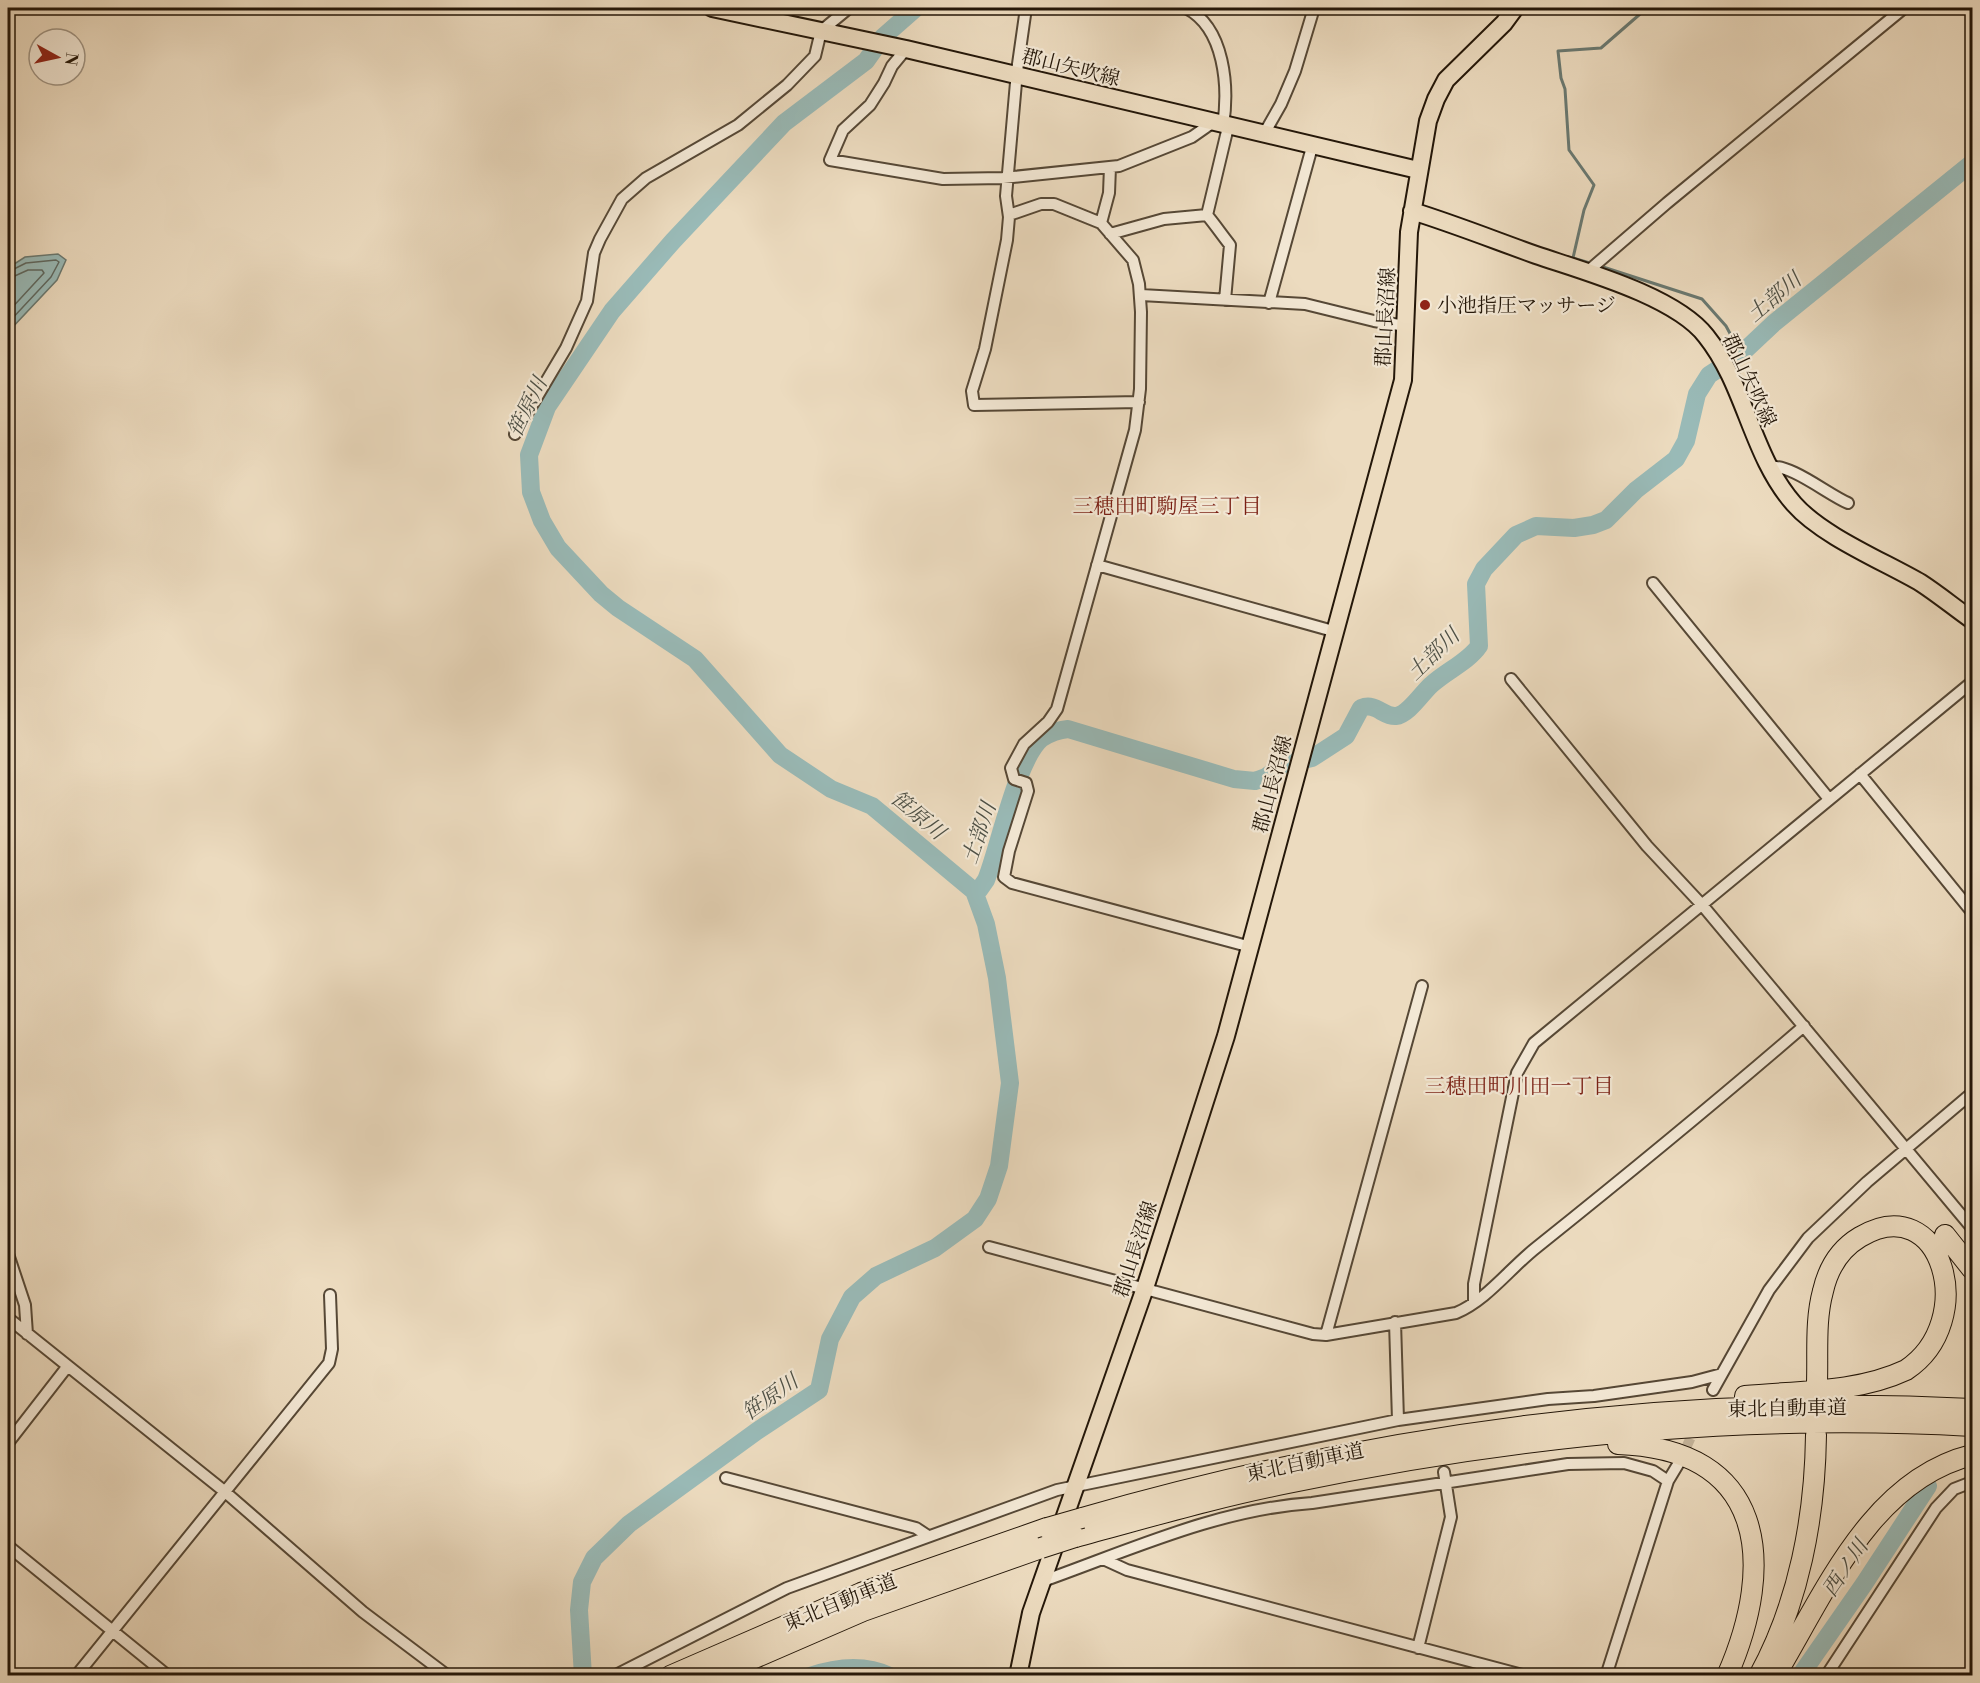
<svg xmlns="http://www.w3.org/2000/svg" width="1980" height="1683" font-family="'Libre Bodoni','Noto Serif JP',serif">
	<style>
		.water { fill: #99bab7; stroke: #6a7971; stroke-width: 1.5 }
		.lines { fill: none; stroke-linecap: round; stroke-linejoin: round }
		.shore { stroke: #5e6860; stroke-width: 1.5 }
		.stream { stroke: #6a7971; stroke-width: 3 }
		.river { stroke: #99bab7; stroke-width: 18 }
		.minor-tunnel { stroke: #c4b49b; stroke-width: 10; stroke-dasharray: 10 5; stroke-linecap: butt }
		.minor-casing { stroke: #564836; stroke-width: 14 }
		.primary-casing { stroke: #241709; stroke-width: 20 }
		.motorway-casing { stroke: #241709; stroke-width: 22 }
		.minor { stroke: #f3e8d5; stroke-width: 10 }
		.primary { stroke: #ecdbbf; stroke-width: 16 }
		.motorway { stroke: #ecdbbf; stroke-width: 20 }
		.motorway-bridge-casing { stroke: #241709; stroke-width: 22; stroke-linecap: butt }
		.motorway-bridge { stroke: #ecdbbf; stroke-width: 20 }
		.poi-dot { fill: #8f2418; stroke: #f3e8d5; stroke-width: 2 }
		.labels { text-anchor: middle; stroke-width: 4.5; stroke-linejoin: round; paint-order: stroke }
		.street-label { font-size: 20px; fill: #241709; stroke: #f3e8d5 }
		.poi-label { font-size: 20px; fill: #241709; stroke: #f3e8d5; text-anchor: start }
		.water-label { font-size: 21px; font-style: italic; fill: #4d5046; stroke: #f3e8d5 }
		.neighbourhood-label { font-size: 21px; fill: #7a1f14; stroke: #f3e8d5 }
	</style>
	<rect width="100%" height="100%" fill="#ecdbbf"/>
	<filter id="stains"><feTurbulence type="fractalNoise" baseFrequency=".00333" numOctaves="4"/><feColorMatrix values="0 0 0 0 .2 0 0 0 0 .09 0 0 0 0 .02 0 0 0 .5 -.17"/></filter>
	<radialGradient id="worn" r=".72"><stop offset=".6" stop-color="#630" stop-opacity="0"/><stop offset="1" stop-color="#630" stop-opacity=".3"/></radialGradient>
	<!-- water -->
	<path class="water" d="M58 254 66 260 57 280 8 332V268L25 257Z"/>
	<g class="lines">
		<!-- shore -->
		<path class="shore" d="M8 272 26 263 56 260 59 262 51 277 8 323
			M8 279 28 270H42L44 273 8 312"/>
		<!-- stream -->
		<path class="stream" d="M1593 264 1573 258 1584 210 1594 185 1569 150 1565 89 1561 78 1558 51 1601 48 1647 8
			M1600 266 1702 299 1726 326 1741 354"/>
		<!-- river -->
		<path class="river" d="M974 891 979 890 986 880C999 848 1017 758 1042 738 1050 733 1059 730 1068 729L1234 779 1255 781 1266 777 1282 765 1312 758 1346 736 1361 708C1376 702 1383 717 1396 716 1408 715 1422 693 1431 685 1446 671 1468 662 1479 646L1476 584 1484 569 1516 535 1536 526 1574 528 1593 525 1606 520 1636 490 1676 459 1686 441 1697 394 1709 375 1741 354 1774 323 1972 163
			M583 1676 579 1610 582 1582 594 1558 629 1524 757 1431 819 1390 830 1339 852 1297 876 1276 935 1248 975 1219 988 1199 999 1166 1010 1083 997 978 986 924 974 891 872 806 831 789 780 755 695 659 618 608 601 594 558 548 542 521 531 492 529 455 547 407 612 311 673 241 784 123 866 61 883 37 916 8
			M810 1676C836 1667 865 1664 890 1676
			M1800 1676 1864 1584 1928 1486"/>
		<!-- minor-tunnel -->
		<path class="minor-tunnel" d="M1680 1461 1696 1426"/>
		<!-- minor casing -->
		<g class="minor-casing">
			<path id="minor" d="M1026 8 1017 71 1006 196 1009 217 1007 240 985 349 972 391 974 405 1139 402
				M1186 8C1225 28 1229 87 1223 126
				M906 49 892 66 884 83 870 105 843 130 830 160 943 179 1003 178 1119 166 1192 137 1212 123
				M1264 134 1281 104 1295 71 1314 8
				M1009 215 1041 204H1054L1101 223 1133 260 1139 284 1141 312 1140 389 1135 430 1057 709 1048 722 1024 744 1011 768 1014 779 1026 783 1028 791 1009 851 1004 877 1012 883 1251 947
				M1207 215C1216 226 1222 235 1230 245L1225 300
				M1101 223 1109 193 1110 167
				M1110 234 1164 219 1207 215 1228 127
				M1587 272 1667 203 1904 8
				M1141 295 1305 304 1374 321 1406 326
				M1269 303 1312 147
				M515 434 566 348 587 301 594 253 600 239 622 199 646 178 738 125 787 85 815 56 821 31 849 8
				M1769 467C1790 463 1827 494 1848 503
				M1097 565 1333 631
				M1653 583 1829 799
				M1511 679 1647 846 1703 906 1972 1228
				M1860 774 1972 912
				M989 1247 1313 1334 1326 1335 1456 1313C1487 1300 1510 1268 1537 1247 1627 1175 1716 1102 1804 1026
				M8 1254 25 1305 27 1334
				M1474 1302V1284L1517 1073 1534 1043 1972 682
				M8 1318 224 1491 363 1612 448 1676
				M1395 1322 1398 1420
				M1326 1335 1422 986
				M1713 1390 1769 1290 1808 1238 1867 1182 1972 1093
				M8 1443 67 1367
				M726 1478 916 1528 928 1536
				M8 1546 168 1676
				M1103 1559 1127 1570 1526 1676
				M1043 1581C1130 1550 1219 1509 1312 1503L1568 1464 1624 1463 1653 1471 1668 1481
				M1418 1648 1451 1517 1444 1472
				M76 1676 329 1363 332 1349 330 1295
				M614 1676 787 1588 1057 1490 1398 1420 1548 1399 1594 1396 1692 1382 1722 1374
				M1606 1676 1668 1481 1680 1461
				M1826 1676 1936 1508 1954 1489 1972 1482"/>
		</g>
		<!-- primary casing -->
		<g class="primary-casing">
			<path id="primary" d="M712 8 906 49 1418 170
				M1412 211C1454 224 1494 240 1536 255 1583 271 1675 296 1706 336 1746 386 1751 455 1794 504 1822 536 1883 561 1921 583 1938 594 1955 608 1972 620
				M1018 1676 1031 1613 1145 1288 1226 1036 1403 380 1409 232 1428 121 1436 99 1446 80 1504 23 1515 8"/>
		</g>
		<!-- motorway casing -->
		<g class="motorway-casing">
			<path id="motorway" d="M1945 1235 1972 1269
				M1745 1396C1798 1391 1857 1393 1906 1370 1980 1321 1942 1188 1860 1237 1840 1249 1828 1269 1823 1291 1815 1320 1818 1352 1817 1382
				M1618 1444C1765 1449 1777 1562 1727 1676
				M1082 1518C1370 1435 1672 1393 1972 1409
				M1075 1537C1146 1518 1216 1497 1288 1483 1512 1436 1744 1413 1972 1426
				M670 1676 861 1593 1047 1528
				M713 1676 863 1611 1041 1548
				M1759 1676C1799 1603 1815 1517 1816 1435
				M1775 1676C1825 1593 1871 1480 1972 1455"/>
		</g>
		<!-- minor -->
		<use href="#minor" class="minor"/>
		<!-- primary -->
		<use href="#primary" class="primary"/>
		<!-- motorway -->
		<use href="#motorway" class="motorway"/>
		<!-- motorway-bridge casing -->
		<g class="motorway-bridge-casing">
			<path id="motorway-bridge" d="M1047 1528 1082 1518
				M1041 1548 1075 1537"/>
		</g>
		<!-- motorway-bridge -->
		<use href="#motorway-bridge" class="motorway-bridge"/>
	</g>
	<!-- markers -->
	<circle class="poi-dot" cx="1425" cy="305" r="6"/>
	<g class="labels">
		<!-- street labels -->
		<g class="street-label">
			<text transform="translate(1071 67) rotate(14)" y="7">郡山矢吹線</text>
			<text transform="translate(1385 317) rotate(-87)" y="7">郡山長沼線</text>
			<text transform="translate(1750 380) rotate(65)" y="7">郡山矢吹線</text>
			<text transform="translate(1272 784) rotate(-75)" y="7">郡山長沼線</text>
			<text transform="translate(1135 1249) rotate(-72)" y="7">郡山長沼線</text>
			<text transform="translate(1787 1408) rotate(-1)" y="7">東北自動車道</text>
			<text transform="translate(1305 1462) rotate(-12)" y="7">東北自動車道</text>
			<text transform="translate(840 1602) rotate(-22)" y="7">東北自動車道</text>
		</g>
		<!-- poi labels -->
		<g class="poi-label">
			<text x="1437" y="312">小池指圧マッサージ</text>
		</g>
		<!-- water labels -->
		<g class="water-label">
			<text transform="translate(1774 297) rotate(-40)" y="7">土部川</text>
			<text transform="translate(527 407) rotate(-64)" y="7">笹原川</text>
			<text transform="translate(1433 654) rotate(-44)" y="7">土部川</text>
			<text transform="translate(918 815) rotate(40)" y="7">笹原川</text>
			<text transform="translate(979 833) rotate(-71)" y="7">土部川</text>
			<text transform="translate(770 1397) rotate(-35)" y="7">笹原川</text>
			<text transform="translate(1845 1568) rotate(-56)" y="7">西ノ川</text>
		</g>
		<!-- neighbourhood labels -->
		<g class="neighbourhood-label">
			<text x="1167" y="513">三穂田町駒屋三丁目</text>
			<text x="1519" y="1093">三穂田町川田一丁目</text>
		</g>
	</g>
	<!-- margin -->
	<rect width="1980" height="1683" fill="none" stroke="#ecdbbf" stroke-width="30"/>
	<rect x="9" y="9" width="1962" height="1665" fill="none" stroke="#241709" stroke-width="3"/>
	<rect x="15" y="15" width="1950" height="1653" fill="none" stroke="#241709" stroke-width="1.5"/>
	<!-- north arrow -->
	<g transform="translate(57 57) rotate(98)"><circle r="28" fill="#f3e8d5" stroke="#a09483" stroke-width="1.5"/>
	<path d="M0-4.5L10 22L0 15L-10 22Z" fill="#8f2418"/>
	<text y="-9" font-size="16" font-weight="bold" text-anchor="middle" fill="#241709">N</text>
	</g>
	<rect width="100%" height="100%" filter="url(#stains)"/>
	<rect width="100%" height="100%" fill="url(#worn)"/>
</svg>
